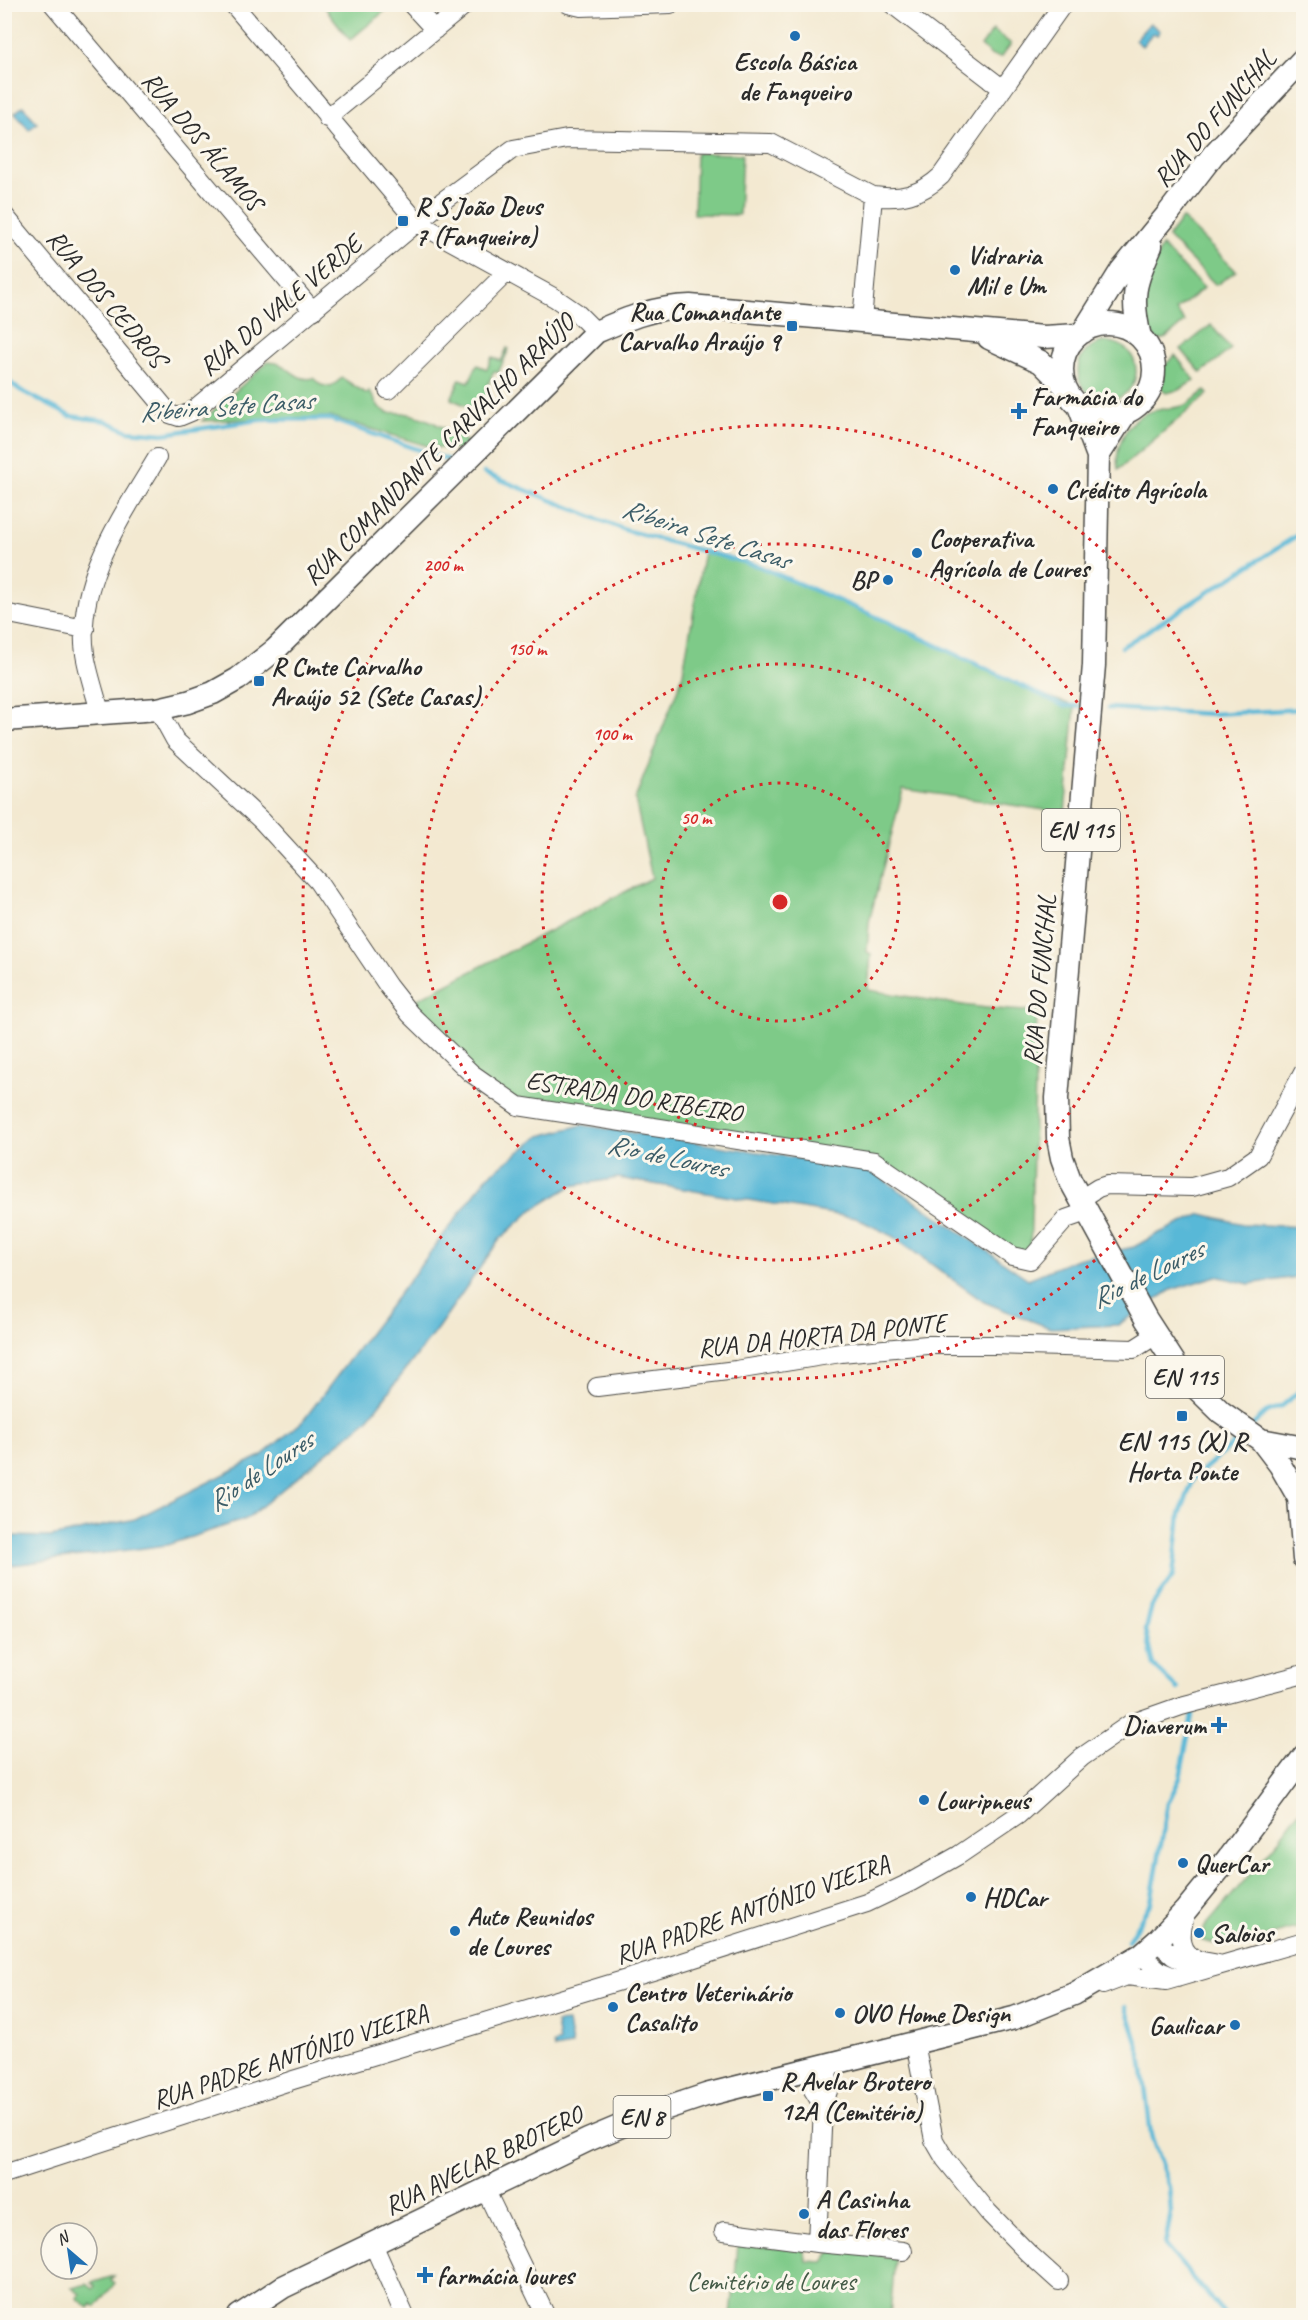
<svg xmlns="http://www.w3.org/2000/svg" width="1308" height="2320" font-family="Caveat,sans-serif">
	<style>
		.green { fill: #7eca88; stroke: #547a5a; stroke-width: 1.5 }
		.water { fill: #58b8d7; stroke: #427281; stroke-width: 1.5 }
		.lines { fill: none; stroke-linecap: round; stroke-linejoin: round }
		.stream { stroke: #58b8d7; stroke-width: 4.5 }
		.minor-casing { stroke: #494844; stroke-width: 20 }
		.major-casing { stroke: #494844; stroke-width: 25 }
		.minor { stroke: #fff; stroke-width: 18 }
		.major { stroke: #fff; stroke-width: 22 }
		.ring { fill: none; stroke: #d62828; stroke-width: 3; stroke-dasharray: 3 6 }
		.poi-dot { fill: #1f6fb2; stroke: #fbf7ec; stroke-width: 2 }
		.labels { text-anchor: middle; stroke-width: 6; stroke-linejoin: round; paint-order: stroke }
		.shield { fill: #fbf7ec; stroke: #696865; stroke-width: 1.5 }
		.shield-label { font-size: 24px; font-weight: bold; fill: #2b2b2b }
		.poi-label { font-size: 26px; font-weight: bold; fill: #2b2b2b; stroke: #fbf7ec; text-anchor: start }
		.street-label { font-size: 26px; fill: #2b2b2b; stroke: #fbf7ec }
		.park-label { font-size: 26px; fill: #445b47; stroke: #fbf7ec }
		.water-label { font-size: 27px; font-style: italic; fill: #3b5c67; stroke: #fbf7ec }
		.centre { fill: #d62828; stroke: #fbf7ec; stroke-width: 3 }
		.ring-label { font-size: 18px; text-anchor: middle; font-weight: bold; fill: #d62828; stroke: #fbf7ec; stroke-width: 6; stroke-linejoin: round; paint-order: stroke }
	</style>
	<rect width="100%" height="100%" fill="#fbf7ec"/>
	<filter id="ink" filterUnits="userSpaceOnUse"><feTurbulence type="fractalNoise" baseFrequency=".0167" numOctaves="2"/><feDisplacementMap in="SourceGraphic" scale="12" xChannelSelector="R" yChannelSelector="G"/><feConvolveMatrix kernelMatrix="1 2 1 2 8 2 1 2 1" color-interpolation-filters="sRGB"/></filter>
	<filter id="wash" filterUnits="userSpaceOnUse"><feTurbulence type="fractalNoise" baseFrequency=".008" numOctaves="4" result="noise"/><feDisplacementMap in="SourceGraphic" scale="24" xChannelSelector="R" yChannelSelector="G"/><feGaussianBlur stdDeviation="1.35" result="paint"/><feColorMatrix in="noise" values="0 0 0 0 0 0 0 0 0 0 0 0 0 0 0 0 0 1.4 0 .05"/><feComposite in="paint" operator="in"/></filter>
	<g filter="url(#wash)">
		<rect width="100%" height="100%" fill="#f3e9d1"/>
		<!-- green -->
		<path class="green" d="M323 5H392L350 40Z
			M993 30 1011 44 1001 57 992 56 981 46Z
			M696 153 742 154 739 215 694 214Z
			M1182 218 1236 271 1216 285 1168 237Z
			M1162 246 1204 288 1176 310 1185 322 1166 338 1158 341C1147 334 1141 304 1144 292 1147 276 1156 261 1162 246Z
			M1211 325 1231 349 1201 373 1181 349Z
			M1078 371a29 29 0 1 1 58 0a29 29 0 1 1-58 0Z
			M507 348 509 349 498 373 494 371 485 391 489 393 481 412 451 399 460 379 469 382 477 365 487 369 492 357 501 361Z
			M1175 355 1195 380 1179 390 1166 393 1159 385 1161 369Z
			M268 362C272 363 276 362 279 364 291 369 299 382 313 378L321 385 331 387 342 378 367 394 369 391 379 407 388 413C416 409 445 428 469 443L460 450 431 447 332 417 202 421Z
			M1205 391 1208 394 1118 470C1114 446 1128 416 1153 411 1164 408 1175 409 1186 405 1193 401 1198 395 1205 391Z
			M704 551 758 566 888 622 1028 690 1075 706 1065 813 903 789 869 922 867 952 871 954 868 990C896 994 1018 1017 1037 1009L1030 1260 874 1161 518 1106 471 1073 412 1002 652 878 635 799 682 678Z
			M1303 1806V1926C1274 1933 1229 1952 1201 1940L1204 1928 1273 1847Z
			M738 2245 803 2249 807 2261 823 2262 834 2247 895 2258 890 2315 731 2316Z
			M114 2276 111 2280 115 2283 96 2307 92 2304 89 2308 77 2298 80 2294 72 2288 87 2284 93 2289 95 2286 91 2283Z"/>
		<!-- water -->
		<path class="water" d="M1150 23 1160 31 1157 35 1153 33 1142 46 1135 40Z
			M23 106 37 123 29 130 15 113Z
			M582 1125 868 1169 1028 1279 1077 1259 1134 1247 1157 1234 1202 1214 1243 1224 1303 1227V1276L1249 1284 1216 1276 1171 1290 1118 1325 1050 1328 984 1302 892 1236 856 1218 618 1178 571 1186 532 1210 500 1239 437 1329 368 1419 246 1519 167 1545 5 1566V1536L51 1537 135 1519 261 1456 303 1421 488 1176 540 1136Z
			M568 2022 572 2046 554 2049 553 2044 559 2042 556 2023Z"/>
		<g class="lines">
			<!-- stream -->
			<path class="stream" d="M4 378 20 390 70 416 106 421 128 431 163 434 259 420 330 419 454 462
				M484 473 625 530 758 566 888 622 1064 706H1079
				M1122 647 1304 531
				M1108 708 1211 714 1304 709
				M1253 1425 1266 1412 1282 1406 1304 1387
				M1178 1689 1154 1666 1146 1630 1152 1605 1173 1576 1180 1514 1194 1478 1243 1435
				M1128 1941 1151 1902 1168 1803 1180 1778 1193 1710
				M1126 2007 1141 2055 1151 2135 1169 2187 1171 2213 1165 2245 1226 2316"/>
		</g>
	</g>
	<g filter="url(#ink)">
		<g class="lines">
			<!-- minor casing -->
			<g class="minor-casing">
				<path id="minor" d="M53 4 313 311
					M233 4 418 223 555 298 577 313 596 332
					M411 4 435 30
					M568 4 581 7 671 4
					M892 4 1003 89
					M327 118 466 4
					M4 215 170 414 179 417 191 412 444 200 513 149 567 139 771 143 873 196C900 200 921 195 941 176L1063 4
					M862 321 873 196
					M388 390 507 272
					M4 613 85 629
					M158 709 175 740 262 821 318 882 388 986 410 1014 471 1073 518 1106 874 1161 1012 1256 1030 1260 1066 1219 1086 1212
					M100 712C95 693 88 673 85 654 75 581 122 517 157 458
					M1079 1200 1098 1188 1107 1185 1192 1187 1228 1177 1258 1156 1304 1071
					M597 1387 736 1370 841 1353 927 1345H994L1134 1349 1156 1335
					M1186 1911C1182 1926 1176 1949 1194 1958 1201 1962 1211 1962 1218 1964
					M1157 1941 1173 1956 1194 1967 1197 1966
					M1141 1955 1160 1971 1177 1978
					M1103 1985 1127 1976 1166 1981 1304 1941
					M915 2043 934 2140 945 2159 988 2212 1028 2253 1059 2281
					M809 2069 813 2090 823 2106
					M4 2174 293 2080 676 1964 867 1903 911 1882 959 1855 1018 1815 1082 1757 1130 1724 1181 1706 1304 1674
					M485 2189 546 2316
					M724 2231 817 2243 903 2251
					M817 2243 823 2106 829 2088 826 2064
					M373 2244 405 2316"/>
			</g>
			<!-- major casing -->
			<g class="major-casing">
				<path id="major" d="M1062 370a46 46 0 1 1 92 0a46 46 0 1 1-92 0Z
					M1083 332 1121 271 1167 215 1213 155 1304 58
					M1140 337C1130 296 1135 282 1151 246
					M989 338 1041 362 1065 386
					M1079 406 1098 456 1094 665 1057 1098 1058 1138 1062 1158 1070 1180 1146 1319 1181 1373 1221 1412 1261 1440 1280 1465 1299 1498
					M1098 456 1126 412
					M4 720 158 709 188 702 213 693 238 679 275 650 596 332C628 318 655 307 690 306L1044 337 1078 335
					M1261 1440 1304 1448
					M1302 1483 1299 1498 1304 1559
					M239 2316 283 2287 588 2140 652 2113 706 2095 1014 2018 1074 1994 1141 1955 1157 1941 1186 1910 1226 1861 1304 1756"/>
			</g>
			<!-- minor -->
			<use href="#minor" class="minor"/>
			<!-- major -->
			<use href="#major" class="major"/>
		</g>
	</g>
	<!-- distance rings -->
	<g class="ring">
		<circle cx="780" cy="902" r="119"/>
		<circle cx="780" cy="902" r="238"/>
		<circle cx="780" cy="902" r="358"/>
		<circle cx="780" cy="902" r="477"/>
	</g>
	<!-- markers -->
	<g class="poi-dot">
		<circle cx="795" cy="36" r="6"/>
		<rect x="397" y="215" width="12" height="12" rx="3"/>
		<circle cx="955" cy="270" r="6"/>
		<rect x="786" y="320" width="12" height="12" rx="3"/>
		<path d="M1016 402h6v6h6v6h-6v6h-6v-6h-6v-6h6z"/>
		<circle cx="1053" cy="489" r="6"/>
		<circle cx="917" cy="553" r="6"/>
		<circle cx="888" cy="580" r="6"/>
		<rect x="253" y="675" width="12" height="12" rx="3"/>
		<rect x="1176" y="1410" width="12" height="12" rx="3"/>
		<path d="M1216 1716h6v6h6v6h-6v6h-6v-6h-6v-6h6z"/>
		<circle cx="924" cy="1800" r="6"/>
		<circle cx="1183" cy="1863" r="6"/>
		<circle cx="971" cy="1897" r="6"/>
		<circle cx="455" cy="1931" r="6"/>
		<circle cx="1199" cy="1933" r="6"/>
		<circle cx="613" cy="2007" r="6"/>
		<circle cx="840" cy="2013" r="6"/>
		<circle cx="1235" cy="2025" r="6"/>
		<rect x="762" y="2090" width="12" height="12" rx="3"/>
		<circle cx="804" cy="2214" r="6"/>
		<path d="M422 2266h6v6h6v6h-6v6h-6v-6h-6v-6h6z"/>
	</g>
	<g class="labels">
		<!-- shield labels -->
		<g class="shield">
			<rect x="1042" y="809" width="78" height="42" rx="4.5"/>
			<rect x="1146" y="1356" width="78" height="42" rx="4.5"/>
			<rect x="613.5" y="2096" width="57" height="42" rx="4.5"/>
		</g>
		<g class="shield-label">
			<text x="1081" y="838">EN 115</text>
			<text x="1185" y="1385">EN 115</text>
			<text x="642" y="2125">EN 8</text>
		</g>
		<!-- poi labels -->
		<g class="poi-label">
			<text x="795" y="70" text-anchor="middle">Escola Básica<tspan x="795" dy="30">de Fanqueiro</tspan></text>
			<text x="415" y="215">R S João Deus<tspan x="415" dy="30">7 (Fanqueiro)</tspan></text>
			<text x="967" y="264">Vidraria<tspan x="967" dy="30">Mil e Um</tspan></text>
			<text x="780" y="320" text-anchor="end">Rua Comandante<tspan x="780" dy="30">Carvalho Araújo 9</tspan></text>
			<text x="1031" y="405">Farmácia do<tspan x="1031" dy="30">Fanqueiro</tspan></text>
			<text x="1065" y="498">Crédito Agrícola</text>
			<text x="929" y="547">Cooperativa<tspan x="929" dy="30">Agrícola de Loures</tspan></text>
			<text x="876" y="589" text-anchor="end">BP</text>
			<text x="271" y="675">R Cmte Carvalho<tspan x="271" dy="30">Araújo 52 (Sete Casas)</tspan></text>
			<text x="1182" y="1450" text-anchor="middle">EN 115 (X) R<tspan x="1182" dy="30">Horta Ponte</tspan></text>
			<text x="1206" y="1734" text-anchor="end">Diaverum</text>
			<text x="936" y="1809">Louripneus</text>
			<text x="1195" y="1872">QuerCar</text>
			<text x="983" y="1906">HDCar</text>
			<text x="467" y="1925">Auto Reunidos<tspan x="467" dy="30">de Loures</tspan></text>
			<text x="1211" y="1942">Saloios</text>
			<text x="625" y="2001">Centro Veterinário<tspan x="625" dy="30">Casalito</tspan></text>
			<text x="852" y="2022">OVO Home Design</text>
			<text x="1223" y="2034" text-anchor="end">Gaulicar</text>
			<text x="780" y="2090">R Avelar Brotero<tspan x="780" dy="30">12A (Cemitério)</tspan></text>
			<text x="816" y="2208">A Casinha<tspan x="816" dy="30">das Flores</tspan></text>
			<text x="437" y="2284">farmácia loures</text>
		</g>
		<!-- street labels -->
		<g class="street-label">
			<text transform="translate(1214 118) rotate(-49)" y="9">RUA DO FUNCHAL</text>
			<text transform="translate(203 141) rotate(50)" y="9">RUA DOS ÁLAMOS</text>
			<text transform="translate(107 298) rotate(50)" y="9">RUA DOS CEDROS</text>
			<text transform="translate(280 305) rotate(-40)" y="9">RUA DO VALE VERDE</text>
			<text transform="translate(438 449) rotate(-45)" y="9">RUA COMANDANTE CARVALHO ARAÚJO</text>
			<text transform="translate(1039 980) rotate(-85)" y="9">RUA DO FUNCHAL</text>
			<text transform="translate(634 1096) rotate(9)" y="9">ESTRADA DO RIBEIRO</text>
			<text transform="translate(822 1335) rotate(-6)" y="9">RUA DA HORTA DA PONTE</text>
			<text transform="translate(752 1909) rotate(-19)" y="9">RUA PADRE ANTÓNIO VIEIRA</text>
			<text transform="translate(290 2056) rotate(-18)" y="9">RUA PADRE ANTÓNIO VIEIRA</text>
			<text transform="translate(483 2160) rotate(-26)" y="9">RUA AVELAR BROTERO</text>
		</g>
		<!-- park labels -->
		<g class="park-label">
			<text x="771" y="2290">Cemitério de Loures</text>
		</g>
		<!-- water labels -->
		<g class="water-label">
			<text transform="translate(226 406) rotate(-4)" y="9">Ribeira Sete Casas</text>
			<text transform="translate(706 534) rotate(18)" y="9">Ribeira Sete Casas</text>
			<text transform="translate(667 1156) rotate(12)" y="9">Rio de Loures</text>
			<text transform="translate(1147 1274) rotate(-26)" y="9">Rio de Loures</text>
			<text transform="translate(260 1471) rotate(-34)" y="9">Rio de Loures</text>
		</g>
	</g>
	<circle cx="780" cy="902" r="9" class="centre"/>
	<g class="ring-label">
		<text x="443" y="571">200 m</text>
		<text x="527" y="655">150 m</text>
		<text x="612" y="740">100 m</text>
		<text x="696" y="824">50 m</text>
	</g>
	<!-- margin -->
	<rect width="1308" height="2320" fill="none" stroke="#fbf7ec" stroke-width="24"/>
	<!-- north arrow -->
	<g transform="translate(69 2251) rotate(331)"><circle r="28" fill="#fbf7ec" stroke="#a8a59f" stroke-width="1.5"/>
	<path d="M0-4.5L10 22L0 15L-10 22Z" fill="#1f6fb2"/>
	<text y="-9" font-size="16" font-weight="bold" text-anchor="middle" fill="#2b2b2b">N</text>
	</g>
</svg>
